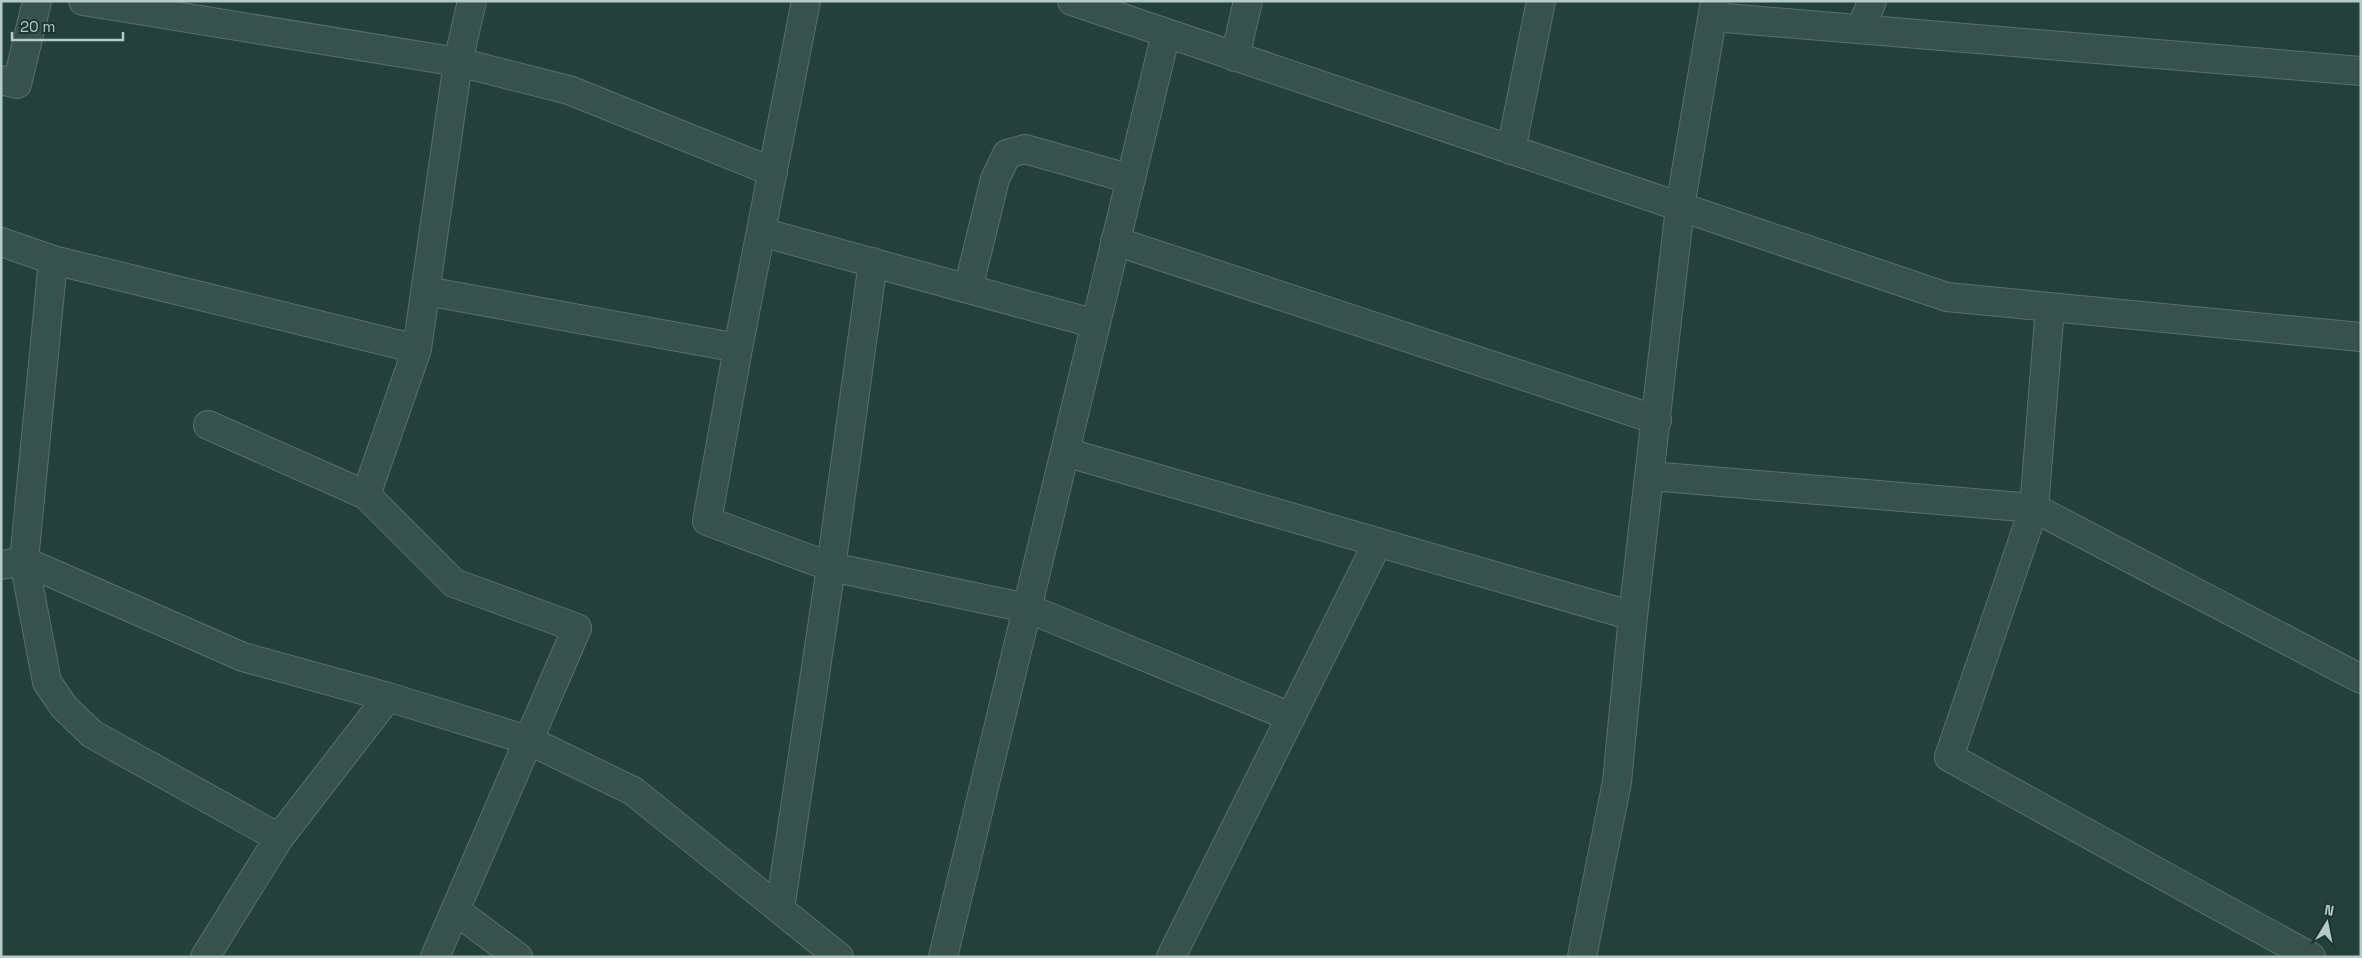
<svg xmlns="http://www.w3.org/2000/svg" width="2362" height="958" font-family="'Space Grotesk',sans-serif">
	<style>
		.lines { fill: none; stroke-linecap: round; stroke-linejoin: round }
		.minor-casing { stroke: #58716c; stroke-width: 30 }
		.minor { stroke: #37514b; stroke-width: 28 }
	</style>
	<rect width="100%" height="100%" fill="#23413a"/>
	<g class="lines">
		<!-- minor casing -->
		<g class="minor-casing">
			<path id="minor" d="M83 1 458 62 569 90 773 172
				M806 1 738 348 707 521 831 567 1027 608 1291 717
				M1072 1 1947 297 2361 337
				M1713 17 2361 71
				M1861 29 1872 1
				M1235 57 1248 1
				M1 80 17 84 37 1
				M1511 150 1541 1
				M761 232 1096 324
				M1115 241 1657 420
				M1 242 53 260 417 349
				M53 260 24 561 47 682 64 707 92 734 279 838
				M968 289 995 179 1007 154 1025 149 1131 179
				M426 291 738 348
				M2050 307 2034 508 1949 757 2311 957
				M208 425 366 495 454 583 577 628 435 957
				M1065 452 1633 616
				M1650 476 2034 508 2361 679
				M366 495 417 349 458 62 472 1
				M1 565 24 561 243 657 388 697 528 740 633 791 839 957
				M780 909 831 567 873 262
				M455 910 518 957
				M205 957 279 838 388 697
				M943 957 1166 33
				M1171 957 1378 542
				M1582 957 1617 782 1633 616 1680 207 1715 1"/>
		</g>
		<!-- minor -->
		<use href="#minor" class="minor"/>
	</g>
	<!-- border -->
	<rect width="2362" height="958" fill="none" stroke="#b4cbc7" stroke-width="5"/>
	<!-- north arrow -->
	<g transform="translate(2327 923) rotate(10)" stroke="#1c3630" stroke-width="4" paint-order="stroke">
	<path d="M0-4L9 19L0 12L-9 19Z" fill="#b4cbc7"/>
	<text y="-8" font-size="14" font-weight="bold" text-anchor="middle" fill="#b4cbc7">N</text>
	</g>
	<!-- scale -->
	<path d="M12 32v8h111v-8" fill="none" stroke="#b4cbc7" stroke-width="2.5"/>
	<text x="20" y="32" font-size="15" fill="#b4cbc7" stroke="#1c3630" stroke-width="4" paint-order="stroke">20 m</text>
</svg>
